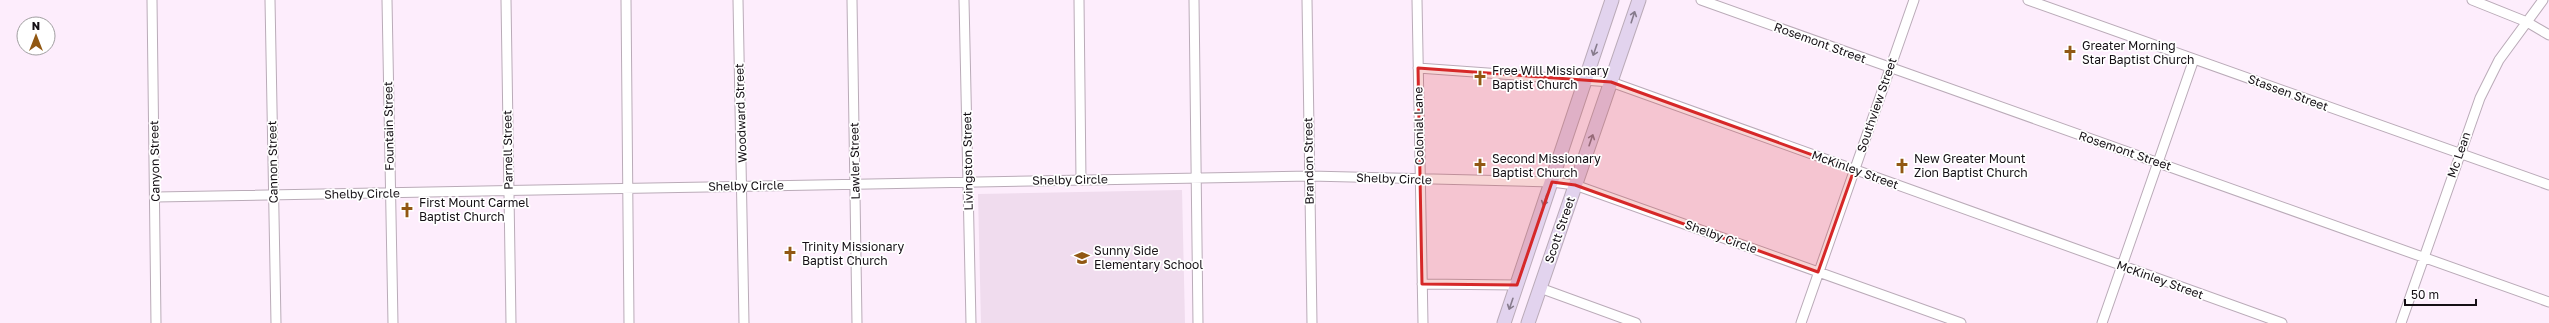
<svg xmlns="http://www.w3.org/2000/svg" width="2549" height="323" font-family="'Golos Text',sans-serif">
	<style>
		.built { fill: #f0dcee }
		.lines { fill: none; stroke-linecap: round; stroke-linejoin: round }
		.street-casing { stroke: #baabb8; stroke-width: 11 }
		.secondary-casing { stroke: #baabb8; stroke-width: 15 }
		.street { stroke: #fff; stroke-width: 9 }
		.secondary { stroke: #e2d3ee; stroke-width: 13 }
		.oneway { stroke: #867b8c }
		.marked { fill: #d62828; fill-opacity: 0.2; stroke: #d62828; stroke-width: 3; stroke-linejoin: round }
		.labels { text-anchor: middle; stroke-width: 3.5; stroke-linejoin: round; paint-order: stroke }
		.street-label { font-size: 12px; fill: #151015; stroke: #fff }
		.poi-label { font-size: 12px; fill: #151015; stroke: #fff; text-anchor: start }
	</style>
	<rect width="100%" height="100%" fill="#fdedfc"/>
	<!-- built -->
	<path class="built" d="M1182 190 1185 323H981L978 194Z"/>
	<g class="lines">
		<!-- street casing -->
		<g class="street-casing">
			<path id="street" d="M152 0 156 323
				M270 0 276 323
				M387 0 393 323
				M506 0 511 323
				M626 0 629 323
				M738 0 744 323
				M852 0 857 323
				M964 0 971 323
				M1079 0 1081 180
				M1194 0 1198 323
				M1307 0 1312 323
				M1417 0 1423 323
				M1701 0 2549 302
				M2028 0 2549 185
				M2472 0 2527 22 2549 35
				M1418 68 1611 82 2282 323
				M156 197 1310 176 1552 182 1575 185 1961 323
				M1422 284 1517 285
				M1540 288 1636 323
				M1801 323 1914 0
				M2102 323 2194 59
				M2401 323 2480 98 2499 60 2543 0"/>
		</g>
		<!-- secondary casing -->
		<g class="secondary-casing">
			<path id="secondary" d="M1504 323 1612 0
				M1528 323 1639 0"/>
		</g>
		<!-- street -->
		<use href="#street" class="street"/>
		<!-- secondary -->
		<use href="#secondary" class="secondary"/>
	</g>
	<!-- one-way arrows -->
	<defs><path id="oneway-shaft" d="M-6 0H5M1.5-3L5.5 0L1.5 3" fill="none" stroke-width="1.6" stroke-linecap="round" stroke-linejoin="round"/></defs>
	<g class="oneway">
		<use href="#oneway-shaft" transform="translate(1633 17) rotate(-72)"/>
		<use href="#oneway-shaft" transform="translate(1595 50) rotate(109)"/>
		<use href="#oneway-shaft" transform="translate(1591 140) rotate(-71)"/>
		<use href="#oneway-shaft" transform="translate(1545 200) rotate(108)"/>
		<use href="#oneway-shaft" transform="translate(1511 304) rotate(109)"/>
	</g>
	<!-- marked area -->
	<path class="marked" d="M1418 68 1611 82 1854 170 1818 272 1575 185 1552 182 1517 285 1422 284Z"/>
	<!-- icons -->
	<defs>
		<g id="church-bare" transform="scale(1.2)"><path d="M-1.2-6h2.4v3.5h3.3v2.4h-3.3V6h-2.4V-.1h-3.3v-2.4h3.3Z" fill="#915813" stroke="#fff" stroke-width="2.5" paint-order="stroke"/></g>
		<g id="school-bare" transform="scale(1.2)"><path d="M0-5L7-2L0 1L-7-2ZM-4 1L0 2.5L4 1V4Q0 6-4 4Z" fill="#915813" stroke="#fff" stroke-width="2.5" paint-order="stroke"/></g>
	</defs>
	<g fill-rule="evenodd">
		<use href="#church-bare" x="2070" y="53"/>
		<use href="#church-bare" x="1480" y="78"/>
		<use href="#church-bare" x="1480" y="166"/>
		<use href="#church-bare" x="1902" y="166"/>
		<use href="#church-bare" x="407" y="210"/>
		<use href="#church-bare" x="790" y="254"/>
		<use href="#school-bare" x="1082" y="258"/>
	</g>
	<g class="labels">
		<!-- street labels -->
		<g class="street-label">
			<text transform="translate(1820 43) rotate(20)" y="4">Rosemont Street</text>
			<text transform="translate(2288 93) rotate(20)" y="4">Stassen Street</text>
			<text transform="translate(1877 105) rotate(-71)" y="4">Southview Street</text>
			<text transform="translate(741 113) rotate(-92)" y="4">Woodward Street</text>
			<text transform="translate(389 126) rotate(-91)" y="4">Fountain Street</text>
			<text transform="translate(1419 126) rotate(-91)" y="4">Colonial Lane</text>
			<text transform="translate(508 150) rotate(-91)" y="4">Parnell Street</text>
			<text transform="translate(2125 151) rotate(19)" y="4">Rosemont Street</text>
			<text transform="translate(2459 155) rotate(-71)" y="4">Mc Lean</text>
			<text transform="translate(155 161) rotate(-91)" y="4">Canyon Street</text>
			<text transform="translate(855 161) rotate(-91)" y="4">Lawler Street</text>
			<text transform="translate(968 161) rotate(-91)" y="4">Livingston Street</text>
			<text transform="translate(1309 161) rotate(-91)" y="4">Brandon Street</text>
			<text transform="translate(273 162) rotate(-91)" y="4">Cannon Street</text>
			<text transform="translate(1855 170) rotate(20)" y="4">McKinley Street</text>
			<text transform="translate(1394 179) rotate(2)" y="4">Shelby Circle</text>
			<text transform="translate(1070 180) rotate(-1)" y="4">Shelby Circle</text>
			<text transform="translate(746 186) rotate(-1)" y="4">Shelby Circle</text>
			<text transform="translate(362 194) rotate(-1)" y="4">Shelby Circle</text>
			<text transform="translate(1560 230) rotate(-71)" y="4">Scott Street</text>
			<text transform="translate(1721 237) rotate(20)" y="4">Shelby Circle</text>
			<text transform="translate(2160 280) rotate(20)" y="4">McKinley Street</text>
		</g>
		<!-- poi labels -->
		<g class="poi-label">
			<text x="2082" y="50">Greater Morning<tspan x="2082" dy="14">Star Baptist Church</tspan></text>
			<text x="1492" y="75">Free Will Missionary<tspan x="1492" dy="14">Baptist Church</tspan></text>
			<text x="1492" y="163">Second Missionary<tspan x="1492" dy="14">Baptist Church</tspan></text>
			<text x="1914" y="163">New Greater Mount<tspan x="1914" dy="14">Zion Baptist Church</tspan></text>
			<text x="419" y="207">First Mount Carmel<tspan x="419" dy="14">Baptist Church</tspan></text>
			<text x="802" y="251">Trinity Missionary<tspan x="802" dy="14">Baptist Church</tspan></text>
			<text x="1094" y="255">Sunny Side<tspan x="1094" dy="14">Elementary School</tspan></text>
		</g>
	</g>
	<!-- north arrow -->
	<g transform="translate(36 36)"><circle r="19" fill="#ffffff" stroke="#a19fa1"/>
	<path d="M0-3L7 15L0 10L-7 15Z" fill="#915813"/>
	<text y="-6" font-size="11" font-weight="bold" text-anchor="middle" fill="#151015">N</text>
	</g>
	<!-- scale -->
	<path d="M2405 299v6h71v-6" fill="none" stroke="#151015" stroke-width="2"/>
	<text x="2411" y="299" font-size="12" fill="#151015" stroke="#ffffff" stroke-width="3" paint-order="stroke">50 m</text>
</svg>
